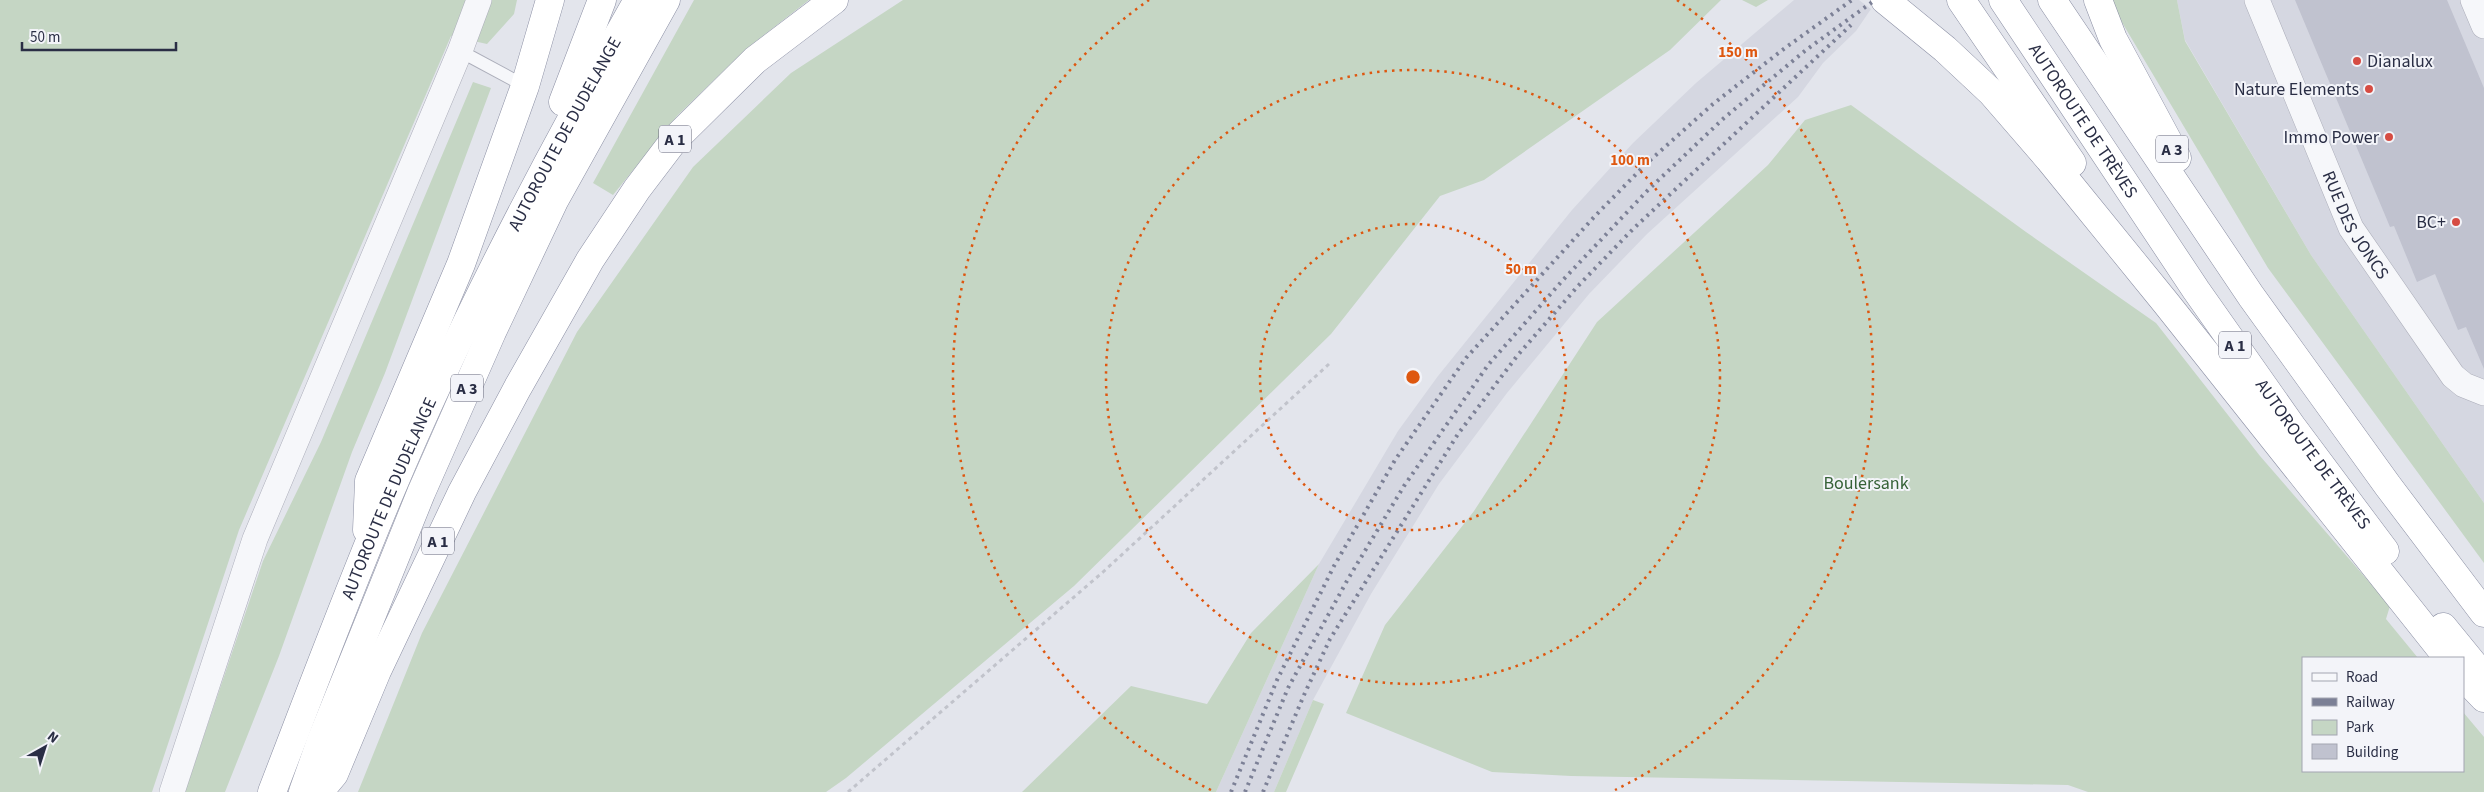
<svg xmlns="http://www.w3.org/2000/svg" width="2484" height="792" font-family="'Source Sans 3',sans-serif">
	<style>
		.built { fill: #d5d7e1 }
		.green { fill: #c5d6c4 }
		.building { fill: #c0c2cf }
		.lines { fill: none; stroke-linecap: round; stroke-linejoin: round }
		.service-casing { stroke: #acaeba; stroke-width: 14 }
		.minor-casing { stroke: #acaeba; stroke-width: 26 }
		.motorway-casing { stroke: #8a8ea3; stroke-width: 29 }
		.path { stroke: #c1c3cb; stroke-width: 3; stroke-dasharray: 4 4; stroke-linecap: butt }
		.service { stroke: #f6f7fa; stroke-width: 12 }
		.minor { stroke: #f6f7fa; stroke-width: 25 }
		.motorway { stroke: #fff; stroke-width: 28 }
		.rail { stroke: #7c8096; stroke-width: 4; stroke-dasharray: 2.5 5; stroke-linecap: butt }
		.ring { fill: none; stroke: #de570f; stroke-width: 2.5; stroke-dasharray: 2.5 5 }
		.poi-dot { fill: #d64c43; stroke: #f3f4f9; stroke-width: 2 }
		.labels { text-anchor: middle; stroke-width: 4; stroke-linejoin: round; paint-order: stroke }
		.shield { fill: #f3f4f9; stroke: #66697b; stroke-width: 1 }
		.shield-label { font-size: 16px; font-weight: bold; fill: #2a2e45 }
		.poi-label { font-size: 18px; fill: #2a2e45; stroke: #f3f4f9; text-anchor: end }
		.street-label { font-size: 18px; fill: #2a2e45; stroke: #f3f4f9 }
		.park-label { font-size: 18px; fill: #366237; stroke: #f3f4f9 }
		.centre { fill: #de570f; stroke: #f3f4f9; stroke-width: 2.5 }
		.ring-label { font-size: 15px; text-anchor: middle; font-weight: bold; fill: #de570f; stroke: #f3f4f9; stroke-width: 4; stroke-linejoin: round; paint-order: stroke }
	</style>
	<rect width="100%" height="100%" fill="#e3e5ec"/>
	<!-- built -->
	<path class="built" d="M1794 0H1859L1871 9 1856 31 1823 63 1798 97 1647 234 1589 294 1507 393 1439 484 1371 594 1313 700 1274 792H1216L1319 564 1398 431 1438 376 1572 210 1633 143 1696 83Z
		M2177 0H2484V503L2311 255 2185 40Z"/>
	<!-- green -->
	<path class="green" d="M0 0H517L514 14 487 44 451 36 239 530 152 792H0Z
		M694 0H809L746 49 677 116 613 195 593 183Z
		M903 0H1721L1670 50 1484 180 1440 196 1331 334 1074 586 846 778 826 792H358L422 633 577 332 693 167 791 73Z
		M1742 0H1768L1756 7Z
		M2113 0H2177L2185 41 2311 255 2484 503V563L2268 268 2120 19Z
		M473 82 491 88 385 373 352 452 279 656 225 792H185L263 561 321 442Z
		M1851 105 2026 232 2156 323 2260 456 2390 606 2386 619 2418 658H2303V771H2463V712L2484 737V792H2088L2068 785 1571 776 1492 772 1346 713 1385 625 1474 511 1597 322 1768 165 1805 120Z
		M1319 564 1216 792H1022L1131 686 1207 704 1251 633Z
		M1313 700 1324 704 1286 792H1274Z"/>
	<!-- building -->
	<path class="building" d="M2295 0H2447L2484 88V369L2466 327 2458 330 2435 274 2417 282 2394 226 2390 227Z"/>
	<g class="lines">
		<!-- service casing -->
		<g class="service-casing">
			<path id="service" d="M460 51 525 86"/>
		</g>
		<!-- minor casing -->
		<g class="minor-casing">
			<g id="minor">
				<path id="s1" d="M2257 0 2351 228 2453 376 2464 385 2484 393"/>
				<path d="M2473 0 2484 26"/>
				<path d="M172 792 255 539 460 51 479 0"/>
			</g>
		</g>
		<!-- motorway casing -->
		<g class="motorway-casing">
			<g id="motorway">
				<path d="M1885 0 1945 49 1992 93 2049 159 2166 303 2448 658"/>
				<path d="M1961 0 2072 163"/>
				<path id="s2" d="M2003 0 2196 290 2293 428 2385 551"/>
				<path d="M2052 0 2251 296 2388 486 2484 613"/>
				<path d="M2098 0 2113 39 2177 158"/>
				<path d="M563 102 602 0"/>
				<path d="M367 530 369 481 461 264 525 86 550 0"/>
				<path d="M2443 627 2484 677"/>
				<path d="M2463 676 2484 698"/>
				<path id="s3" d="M272 792C311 691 349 589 391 490 462 321 547 159 638 0"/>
				<path d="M303 792 321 741 421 493 492 332 554 201 666 0"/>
				<path d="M319 792 334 774 377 671 462 492 518 387 590 260 637 189 675 139 755 60 834 0"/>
			</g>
		</g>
		<!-- path -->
		<path class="path" d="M848 792 1103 572 1329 364"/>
		<!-- service -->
		<use href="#service" class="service"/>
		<!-- minor -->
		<use href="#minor" class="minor"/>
		<!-- motorway -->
		<use href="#motorway" class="motorway"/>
		<!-- rail -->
		<path class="rail" d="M1231 792 1277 680 1334 566 1395 460 1466 358 1595 216 1646 164 1713 104 1785 48 1852 0
			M1245 792 1288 688 1348 579 1404 486 1488 365 1562 281 1648 190 1724 118 1806 50 1875 0
			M1263 792 1304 695 1330 639 1458 434 1517 356 1578 286 1633 229 1851 25"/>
	</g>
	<!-- distance rings -->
	<g class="ring">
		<circle cx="1413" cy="377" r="153"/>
		<circle cx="1413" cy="377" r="307"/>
		<path d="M1211 790A460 460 0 0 1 1149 0M1677 0A460 460 0 0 1 1615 790"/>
	</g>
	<!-- markers -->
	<g class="poi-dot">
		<circle cx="2357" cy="61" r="5"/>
		<circle cx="2369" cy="89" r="5"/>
		<circle cx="2389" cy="137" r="5"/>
		<circle cx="2456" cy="222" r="5"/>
	</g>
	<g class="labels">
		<!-- shield labels -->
		<g class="shield">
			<rect x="659" y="125.5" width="32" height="27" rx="4"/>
			<rect x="2156" y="135.5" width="32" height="27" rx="4"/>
			<rect x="2219" y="331.5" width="32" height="27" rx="4"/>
			<rect x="451" y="374.5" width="32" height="27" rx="4"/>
			<rect x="422" y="527.5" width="32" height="27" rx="4"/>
		</g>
		<g class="shield-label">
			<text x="675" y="145">A 1</text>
			<text x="2172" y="155">A 3</text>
			<text x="2235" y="351">A 1</text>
			<text x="467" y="394">A 3</text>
			<text x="438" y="547">A 1</text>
		</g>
		<!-- poi labels -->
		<g class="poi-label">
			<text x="2367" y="67" text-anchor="start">Dianalux</text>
			<text x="2359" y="95">Nature Elements</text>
			<text x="2379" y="143">Immo Power</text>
			<text x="2446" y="228">BC+</text>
		</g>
		<!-- street labels -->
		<g class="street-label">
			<text dy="6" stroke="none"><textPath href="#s2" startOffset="145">AUTOROUTE DE TRÈVES</textPath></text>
			<text dy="6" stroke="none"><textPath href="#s3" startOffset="721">AUTOROUTE DE DUDELANGE</textPath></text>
			<text dy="6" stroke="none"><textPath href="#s1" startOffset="246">RUE DES JONCS</textPath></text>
			<text dy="6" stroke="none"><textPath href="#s2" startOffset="550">AUTOROUTE DE TRÈVES</textPath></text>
			<text dy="6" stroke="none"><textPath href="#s3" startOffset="316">AUTOROUTE DE DUDELANGE</textPath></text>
		</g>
		<!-- park labels -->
		<g class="park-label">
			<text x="1866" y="489">Boulersank</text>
		</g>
	</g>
	<circle cx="1413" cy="377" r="8" class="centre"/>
	<g class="ring-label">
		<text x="1738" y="57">150 m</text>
		<text x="1630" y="165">100 m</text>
		<text x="1521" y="274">50 m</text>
	</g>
	<!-- legend -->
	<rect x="2302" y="657" width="162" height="115" fill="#f3f4f9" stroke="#a3a5b1"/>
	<rect x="2312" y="673" width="25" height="8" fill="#f6f7fa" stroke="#a3a5b1"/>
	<text x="2346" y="682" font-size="15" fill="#2a2e45">Road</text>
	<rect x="2312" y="698" width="25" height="8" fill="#7c8096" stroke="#a3a5b1"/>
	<text x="2346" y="707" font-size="15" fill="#2a2e45">Railway</text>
	<rect x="2312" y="720" width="25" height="15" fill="#c5d6c4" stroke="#a3a5b1"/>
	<text x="2346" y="732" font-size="15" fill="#2a2e45">Park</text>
	<rect x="2312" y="744" width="25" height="15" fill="#c0c2cf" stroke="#a3a5b1"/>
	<text x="2346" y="757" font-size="15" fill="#2a2e45">Building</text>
	<!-- north arrow -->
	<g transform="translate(45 747) rotate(39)" stroke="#f3f4f9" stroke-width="4" paint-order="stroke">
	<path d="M0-4L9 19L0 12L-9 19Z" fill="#2a2e45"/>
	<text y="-8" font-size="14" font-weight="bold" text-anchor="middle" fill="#2a2e45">N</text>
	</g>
	<!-- scale -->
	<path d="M22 42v8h154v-8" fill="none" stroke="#2a2e45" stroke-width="2.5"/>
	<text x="30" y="42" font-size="15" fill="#2a2e45" stroke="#f3f4f9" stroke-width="4" paint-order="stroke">50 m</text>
</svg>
